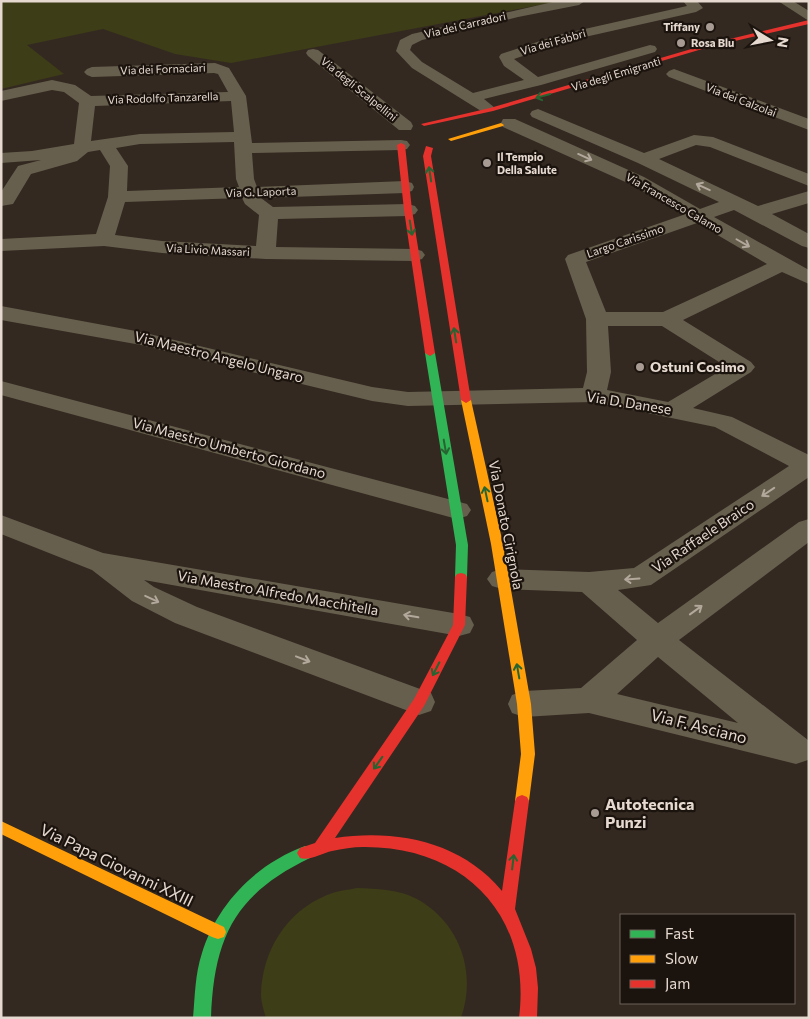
<svg xmlns="http://www.w3.org/2000/svg" width="810" height="1019" font-family="Commissioner,sans-serif">
	<style>
		.green { fill: #3d3d17 }
		.lines { fill: none; stroke-linecap: round; stroke-linejoin: round }
		.street { fill: #675f4d; fill-rule: evenodd }
		.fast { fill: #30b455; fill-rule: evenodd }
		.slow { fill: #ff9f0a; fill-rule: evenodd }
		.jam { fill: #e5322d; fill-rule: evenodd }
		.oneway { stroke: #266431 }
		.oneway2 { stroke: #b3a89c }
		.poi-dot { fill: #a79b93; stroke: #1b130d; stroke-width: 2 }
		.labels { text-anchor: middle; stroke-width: 4.5; stroke-linejoin: round; paint-order: stroke }
		.far-street-label { font-size: 11px; fill: #e5d9d0; stroke: #1b130d }
		.far-poi-label { font-size: 11px; font-weight: bold; fill: #e5d9d0; stroke: #1b130d; text-anchor: start }
		.street-label { font-size: 14px; fill: #e5d9d0; stroke: #1b130d }
		.poi-label { font-size: 14px; font-weight: bold; fill: #e5d9d0; stroke: #1b130d; text-anchor: start }
		.near-street-label { font-size: 16px; fill: #e5d9d0; stroke: #1b130d }
		.near-poi-label { font-size: 16px; font-weight: bold; fill: #e5d9d0; stroke: #1b130d; text-anchor: start }
	</style>
	<rect width="100%" height="100%" fill="#332921"/>
	<!-- green -->
	<path class="green" d="M1 1H561L231 63 175 54 103 29 27 45 64 74 1 89Z
		M357 888C377 889 399 889 417 899 460 923 477 972 461 1018H266C264 1011 261 1002 261 995 262 951 286 912 327 895 336 891 347 890 357 888Z"/>
	<g class="lines">
		<!-- street -->
		<path class="street" d="M557 1H585L579 5 518 17 422 40 412 45 410 50 422 62 473 93 524 80 504 66 499 57 501 54 558 35 687 6 683 1H697L703 8 696 12 567 41 514 59 538 77 650 45 655 46 657 49 655 52 541 85 484 99 495 108 493 111H481L412 68 396 51 400 40 412 34Z
			M778 1H793L809 11V21Z
			M313 49 318 50 411 122 413 126 411 130H399L308 56 306 53 308 50Z
			M215 63 229 68 246 96 252 143 401 140 407 141 410 145 407 149 401 150 252 153 254 179 257 187 405 181 412 183 414 187 412 191 405 193 261 198 273 207 408 204 415 206 418 210 415 214 408 216 278 219 276 247 415 249 422 251 425 255 422 259 415 261 266 259 162 253 104 246 1 251V239L96 234 108 197 110 166 100 150 88 152 77 161 31 174 13 204 1 206V192L18 166 41 160 1 163V153L32 151 74 144 79 103 64 92 52 90 1 101V91L52 80 75 85 91 96 228 92 218 74 214 73 92 77 87 75 84 72 87 69 92 67ZM231 101 234 132 140 134 91 141 95 106ZM234 142 236 179 239 187 127 191 128 166 116 148 140 144ZM242 198 245 204 259 215 256 246 162 241 115 235 125 202Z
			M674 69 809 119V130L669 77 666 74 669 71Z
			M538 109 644 153 694 135 713 137 809 174V186L710 147 696 145 659 159 758 206 809 191V203L772 214 809 234V248L802 246 734 210 714 217 809 270V284L782 272 683 320 751 362 755 367 751 372 693 408 732 417 809 455V477L651 585 618 590 658 623 799 522 809 519V542L679 640 808 740V760L796 764 589 713 524 717 512 713 508 704 512 695 524 691 581 688 637 640 582 592 502 589 492 586 487 579 492 572 502 569 589 572 634 568 789 466 715 427 594 402 408 406 372 401 141 345 1 320V306L141 332 372 387 408 392 583 388 587 372 586 319 565 259 568 255 683 215 632 185 503 127 501 123 503 119H515L644 177 700 209 719 202 638 163 532 117 530 114 532 111ZM697 223 767 264 663 312H606L586 262ZM608 326H662L727 367 668 402 607 390 611 372ZM658 657 738 723 617 694Z
			M1 381 467 504 471 510 467 516 457 519 1 395Z
			M1 515 103 553 459 614 470 617 474 625 470 633 459 636 144 580 154 587 197 607 431 693 435 702 431 711 419 715 175 623 132 601 92 570 1 534Z"/>
		<!-- fast -->
		<path class="fast" d="M430 350 435 353 468 545 467 577 465 580H457L455 577 456 545 425 353Z
			M305 846 310 848 313 853 310 858C235 894 214 937 211 1018H193C195 996 195 974 202 953 217 904 256 864 305 846Z"/>
		<!-- slow -->
		<path class="slow" d="M501 123 504 125 503 126 451 141 448 139Z
			M466 397 471 400 503 544 531 704 535 754 529 801 527 805 522 807 517 805 515 801 521 754 517 704 491 544 461 400Z
			M1 821 224 927 226 932 224 937 218 939 212 937 1 834Z"/>
		<!-- jam -->
		<path class="jam" d="M809 20V24L709 47 493 111 424 126 421 124 490 108 705 45Z
			M401 143 405 145 412 210 435 353 430 356 425 353 404 210 397 145Z
			M426 146 433 148 431 156 471 400 466 403 461 400 423 156Z
			M461 573 465 574 467 577 465 625 424 706 335 838C395 829 461 841 502 891L515 801 517 797 522 795 527 797 529 801 515 909 531 949 536 968 538 988 537 1018H519C532 915 464 846 363 847 353 847 342 849 332 851 322 853 310 861 300 858L297 853 300 848 315 843 414 699 453 625 455 577 457 574Z"/>
	</g>
	<!-- one-way arrows -->
	<defs><path id="oneway-shaft" d="M-6 0H5M1.5-3L5.5 0L1.5 3" fill="none" stroke-width="1.6" stroke-linecap="round" stroke-linejoin="round" transform="scale(1.25)"/></defs>
	<g class="oneway">
		<use href="#oneway-shaft" transform="translate(543 96) rotate(165)"/>
		<use href="#oneway-shaft" transform="translate(430 174) rotate(-99)"/>
		<use href="#oneway-shaft" transform="translate(411 228) rotate(81)"/>
		<use href="#oneway-shaft" transform="translate(455 335) rotate(-99)"/>
		<use href="#oneway-shaft" transform="translate(445 447) rotate(80)"/>
		<use href="#oneway-shaft" transform="translate(486 494) rotate(-102)"/>
		<use href="#oneway-shaft" transform="translate(436 669) rotate(117)"/>
		<use href="#oneway-shaft" transform="translate(518 671) rotate(-100)"/>
		<use href="#oneway-shaft" transform="translate(378 763) rotate(125)"/>
		<use href="#oneway-shaft" transform="translate(513 862) rotate(-83)"/>
	</g>
	<g class="oneway2">
		<use href="#oneway-shaft" transform="translate(585 157) rotate(24)"/>
		<use href="#oneway-shaft" transform="translate(703 187) rotate(-155)"/>
		<use href="#oneway-shaft" transform="translate(743 243) rotate(30)"/>
		<use href="#oneway-shaft" transform="translate(768 492) rotate(146)"/>
		<use href="#oneway-shaft" transform="translate(632 579) rotate(176)"/>
		<use href="#oneway-shaft" transform="translate(152 599) rotate(25)"/>
		<use href="#oneway-shaft" transform="translate(696 610) rotate(-36)"/>
		<use href="#oneway-shaft" transform="translate(411 616) rotate(-170)"/>
		<use href="#oneway-shaft" transform="translate(303 659) rotate(21)"/>
	</g>
	<!-- markers -->
	<g class="poi-dot">
		<circle cx="710" cy="27" r="5"/>
		<circle cx="681" cy="43" r="5"/>
		<circle cx="487" cy="163" r="5"/>
		<circle cx="640" cy="367" r="5"/>
		<circle cx="595" cy="813" r="5"/>
	</g>
	<g class="labels">
		<!-- far-street labels -->
		<g class="far-street-label">
			<text transform="translate(465 25) rotate(-13)" y="4">Via dei Carradori</text>
			<text transform="translate(553 42) rotate(-16)" y="4">Via dei Fabbri</text>
			<text transform="translate(163 69) rotate(-2)" y="4">Via dei Fornaciari</text>
			<text transform="translate(616 74) rotate(-17)" y="4">Via degli Emigranti</text>
			<text transform="translate(359 89) rotate(39)" y="4">Via degli Scalpellini</text>
			<text transform="translate(163 98) rotate(-2)" y="4">Via Rodolfo Tanzarella</text>
			<text transform="translate(741 100) rotate(21)" y="4">Via dei Calzolai</text>
			<text transform="translate(261 192) rotate(-2)" y="4">Via G. Laporta</text>
			<text transform="translate(674 203) rotate(30)" y="4">Via Francesco Calamo</text>
			<text transform="translate(625 241) rotate(-19)" y="4">Largo Carissimo</text>
			<text transform="translate(208 250) rotate(3)" y="4">Via Livio Massari</text>
		</g>
		<!-- far-poi labels -->
		<g class="far-poi-label">
			<text x="700" y="31" text-anchor="end">Tiffany</text>
			<text x="691" y="47">Rosa Blu</text>
			<text x="497" y="161">Il Tempio<tspan x="497" dy="13">Della Salute</tspan></text>
		</g>
		<!-- street labels -->
		<g class="street-label">
			<text transform="translate(219 357) rotate(14)" y="5">Via Maestro Angelo Ungaro</text>
			<text transform="translate(629 403) rotate(9)" y="5">Via D. Danese</text>
			<text transform="translate(229 448) rotate(15)" y="5">Via Maestro Umberto Giordano</text>
			<text transform="translate(506 525) rotate(79)" y="5">Via Donato Cirignola</text>
			<text transform="translate(703 536) rotate(-34)" y="5">Via Raffaele Braico</text>
			<text transform="translate(278 593) rotate(10)" y="5">Via Maestro Alfredo Macchitella</text>
		</g>
		<!-- poi labels -->
		<g class="poi-label">
			<text x="650" y="372">Ostuni Cosimo</text>
		</g>
		<!-- near-street labels -->
		<g class="near-street-label">
			<text transform="translate(699 726) rotate(14)" y="6">Via F. Asciano</text>
			<text transform="translate(117 865) rotate(26)" y="6">Via Papa Giovanni XXIII</text>
		</g>
		<!-- near-poi labels -->
		<g class="near-poi-label">
			<text x="605" y="810">Autotecnica<tspan x="605" dy="18">Punzi</tspan></text>
		</g>
	</g>
	<!-- border -->
	<rect width="810" height="1019" fill="none" stroke="#e5d9d0" stroke-width="5"/>
	<!-- legend -->
	<rect x="620" y="914" width="175" height="90" fill="#1b130d" stroke="#6c625b"/>
	<rect x="630" y="930" width="25" height="8" fill="#30b455" stroke="#6c625b"/>
	<text x="665" y="939" font-size="15" fill="#e5d9d0">Fast</text>
	<rect x="630" y="955" width="25" height="8" fill="#ff9f0a" stroke="#6c625b"/>
	<text x="665" y="964" font-size="15" fill="#e5d9d0">Slow</text>
	<rect x="630" y="980" width="25" height="8" fill="#e5322d" stroke="#6c625b"/>
	<text x="665" y="989" font-size="15" fill="#e5d9d0">Jam</text>
	<!-- north arrow -->
	<g transform="translate(770 40) rotate(100)" stroke="#1b130d" stroke-width="4" paint-order="stroke">
	<path d="M0-4L9 19L0 12L-9 19Z" fill="#e5d9d0"/>
	<text y="-8" font-size="14" font-weight="bold" text-anchor="middle" fill="#e5d9d0">N</text>
	</g>
</svg>
